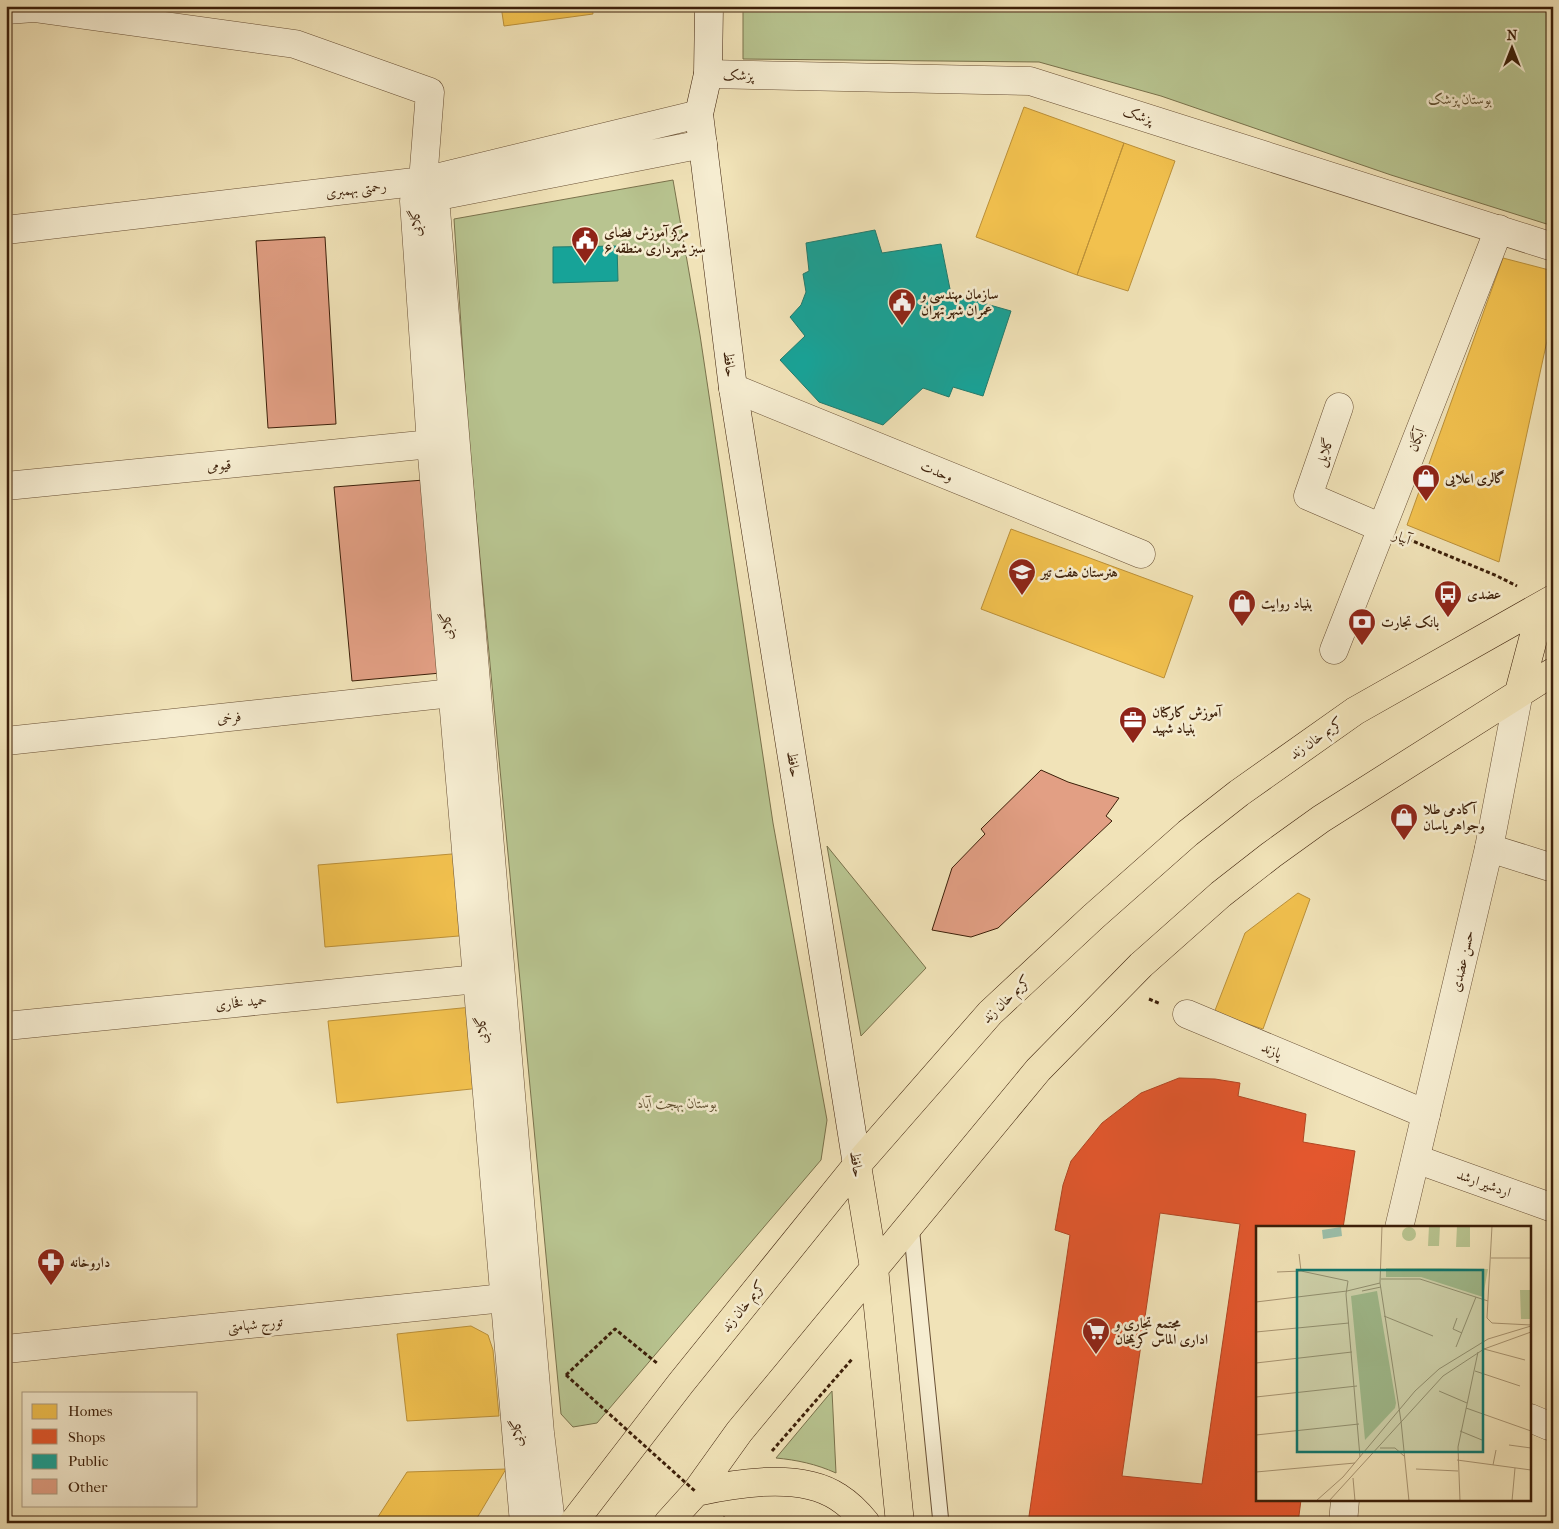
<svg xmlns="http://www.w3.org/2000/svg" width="1559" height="1529" font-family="'IM FELL French Canon',Amiri,serif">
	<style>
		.green { fill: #b8c490; stroke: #7a724c }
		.homes { fill: #f2c14e; stroke: #bb9039 }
		.shops { fill: #e4572e; stroke: #b24623; fill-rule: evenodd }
		.public { fill: #17a398; stroke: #227b6d }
		.building { fill: #e29f84; stroke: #3c1f09 }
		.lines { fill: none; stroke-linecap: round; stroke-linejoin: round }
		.service-casing { stroke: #695035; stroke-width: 17 }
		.minor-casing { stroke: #695035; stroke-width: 29 }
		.tertiary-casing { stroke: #695035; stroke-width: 29 }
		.secondary-casing { stroke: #3c1f09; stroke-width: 29 }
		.primary-casing { stroke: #3c1f09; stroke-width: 29 }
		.path { stroke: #3c1f09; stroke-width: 3; stroke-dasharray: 4 2.5; stroke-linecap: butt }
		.service { stroke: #f6edd1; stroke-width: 15 }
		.minor { stroke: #f6edd1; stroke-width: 28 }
		.tertiary { stroke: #f6edd1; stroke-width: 28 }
		.secondary { stroke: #f6edd1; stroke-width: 28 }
		.primary { stroke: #f1e3b8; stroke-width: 28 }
		.path-bridge { stroke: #3c1f09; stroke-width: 3; stroke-dasharray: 4 2.5; stroke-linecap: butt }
		.labels { text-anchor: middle; stroke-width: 5; stroke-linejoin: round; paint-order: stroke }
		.street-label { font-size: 14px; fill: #3c1f09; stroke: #f6edd1 }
		.park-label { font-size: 14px; font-style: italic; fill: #615132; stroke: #f6edd1 }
		.poi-label { font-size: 14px; font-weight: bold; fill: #3c1f09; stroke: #f6edd1; text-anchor: start }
		.inset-road { fill: none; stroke: #a99572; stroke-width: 1 }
		.view { fill: #0f766e; fill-opacity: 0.15; stroke: #0f766e; stroke-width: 2.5 }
		.inset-edge { fill: none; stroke: #3c1f09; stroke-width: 2.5 }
	</style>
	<rect width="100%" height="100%" fill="#f1e3b8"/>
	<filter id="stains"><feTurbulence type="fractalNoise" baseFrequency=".004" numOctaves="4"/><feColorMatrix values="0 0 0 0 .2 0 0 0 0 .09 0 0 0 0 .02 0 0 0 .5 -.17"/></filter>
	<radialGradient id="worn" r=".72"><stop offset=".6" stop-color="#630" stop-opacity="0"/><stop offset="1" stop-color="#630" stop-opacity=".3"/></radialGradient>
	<!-- green -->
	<path class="green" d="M743 6H1553V226L1391 175 1161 96 1039 62 743 59Z
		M673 180 700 335 773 823 827 1120 821 1160 597 1423 573 1427 561 1414 468 431 454 219Z
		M827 846 926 968 861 1036Z
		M832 1391 836 1473C816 1464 797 1460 776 1458Z"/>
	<!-- homes -->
	<path class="homes" d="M501 6H592L593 14 504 26Z
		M1024 107 1124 143 1077 275 976 237Z
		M1124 143 1175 161 1128 291 1077 275Z
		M1503 258 1553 271V313L1499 562 1407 525Z
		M1011 529 1193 596 1164 678 981 609Z
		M464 853 471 935 325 947 318 865Z
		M1298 893 1310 899 1263 1029 1214 1013 1245 933Z
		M472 1007 481 1088 337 1103 328 1021Z
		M471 1326 488 1335 493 1350 499 1416 407 1421 397 1334Z
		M506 1469 474 1523H374L407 1472Z"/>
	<!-- shops -->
	<path class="shops" d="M1179 1078 1215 1079 1240 1083 1238 1096 1306 1114 1303 1142 1355 1151 1343 1228H1258V1500H1301L1298 1523H1028L1070 1235 1055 1230 1063 1185 1071 1161 1102 1123 1141 1093ZM1160 1213 1240 1224 1202 1484 1122 1476Z"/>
	<!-- public -->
	<path class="public" d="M875 230 882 253 941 244 951 294 1011 311 983 396 953 387 949 397 923 388 883 425 819 402 780 360 805 336 790 317 801 305 806 292 803 274 809 271 806 243Z
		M617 246 618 281 553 283V247Z"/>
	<!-- building -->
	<path class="building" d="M325 237 336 424 268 428 256 241Z
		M424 480 441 673 352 681 334 487Z
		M1041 770 1068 782 1119 798 1106 816 1112 821 998 928 971 937 932 930 952 868 985 834 981 829Z"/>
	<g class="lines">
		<!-- service casing -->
		<g class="service-casing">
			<path id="service" d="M911 1225 941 1523"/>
		</g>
		<!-- minor casing -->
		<g class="minor-casing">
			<path id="minor" d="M6 10 34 8 295 44 430 92 423 181 6 230
				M708 74 1030 81 1553 247
				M733 388 1141 554
				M1339 407 1308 496 1382 528
				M6 486 431 444
				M1334 650 1499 229
				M6 741 452 693
				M1489 848 1553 868
				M1187 1014 1426 1114
				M6 1026 477 979
				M1416 1159 1553 1208
				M6 1349 504 1298
				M1530 1418 1549 1426"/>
		</g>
		<!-- tertiary casing -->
		<g class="tertiary-casing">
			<path id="tertiary" d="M423 181 435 198 528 1295 540 1433 551 1523
				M423 181 414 201 431 444 524 1523
				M423 181 699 114
				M418 200 703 144
				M1399 1228 1489 848 1519 692
				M1343 1523 1345 1500"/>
		</g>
		<!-- secondary casing -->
		<g class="secondary-casing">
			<path id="secondary" d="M709 6 708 74 699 114 733 388 857 1165"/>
		</g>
		<!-- primary casing -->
		<g class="primary-casing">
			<path id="primary" d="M1519 692 1536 628 1548 602
				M857 1165 874 1268 900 1523
				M696 1492C736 1483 801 1472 838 1497 849 1504 858 1513 866 1523
				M573 1523 681 1383 857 1165 990 1013 1093 917 1188 833 1239 793 1355 711 1553 599
				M668 1523 696 1492 739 1432 1038 1070 1141 965 1221 894 1271 855 1321 819 1553 672"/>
		</g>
		<!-- path -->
		<path class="path" d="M1408 539 1497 576 1517 586
			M1149 999 1161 1004
			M566 1375 615 1329 658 1364
			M772 1451 853 1358
			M723 1517 730 1523"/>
		<!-- service -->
		<use href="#service" class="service"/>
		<!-- minor -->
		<use href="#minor" class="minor"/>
		<!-- tertiary -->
		<use href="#tertiary" class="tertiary"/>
		<!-- secondary -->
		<use href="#secondary" class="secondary"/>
		<!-- primary -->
		<use href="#primary" class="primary"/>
		<!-- path-bridge -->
		<path class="path-bridge" d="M566 1375 696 1492"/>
	</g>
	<!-- icons -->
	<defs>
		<g id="civic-pin" transform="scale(1.4375)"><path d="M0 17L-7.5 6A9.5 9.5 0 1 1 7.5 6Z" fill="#8f2418" stroke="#f6edd1"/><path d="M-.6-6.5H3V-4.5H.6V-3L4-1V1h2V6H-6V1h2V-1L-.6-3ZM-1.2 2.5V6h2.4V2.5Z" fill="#fff"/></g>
		<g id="shop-pin" transform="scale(1.4375)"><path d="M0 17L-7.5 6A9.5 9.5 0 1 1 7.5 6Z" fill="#8f2418" stroke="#f6edd1"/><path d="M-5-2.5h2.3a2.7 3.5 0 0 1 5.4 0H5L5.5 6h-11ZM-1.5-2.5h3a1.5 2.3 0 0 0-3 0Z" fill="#fff"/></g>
		<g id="school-pin" transform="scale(1.4375)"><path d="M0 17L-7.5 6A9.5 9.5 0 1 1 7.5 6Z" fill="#8f2418" stroke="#f6edd1"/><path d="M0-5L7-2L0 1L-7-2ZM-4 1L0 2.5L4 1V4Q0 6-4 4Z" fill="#fff"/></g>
		<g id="bus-pin" transform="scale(1.4375)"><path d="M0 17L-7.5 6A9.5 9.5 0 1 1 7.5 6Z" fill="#8f2418" stroke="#f6edd1"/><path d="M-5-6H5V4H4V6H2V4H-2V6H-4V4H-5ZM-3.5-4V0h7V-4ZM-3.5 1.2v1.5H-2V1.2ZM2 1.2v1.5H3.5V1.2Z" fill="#fff"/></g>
		<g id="bank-pin" transform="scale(1.4375)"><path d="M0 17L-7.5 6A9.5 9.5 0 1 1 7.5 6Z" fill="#8f2418" stroke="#f6edd1"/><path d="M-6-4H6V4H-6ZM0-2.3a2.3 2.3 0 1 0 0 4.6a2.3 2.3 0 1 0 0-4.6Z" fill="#fff"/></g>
		<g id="office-pin" transform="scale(1.4375)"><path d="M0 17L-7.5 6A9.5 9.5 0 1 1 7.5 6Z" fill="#8f2418" stroke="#f6edd1"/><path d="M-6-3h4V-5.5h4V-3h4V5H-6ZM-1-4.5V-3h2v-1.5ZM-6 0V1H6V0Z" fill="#fff"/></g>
		<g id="pharmacy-pin" transform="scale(1.4375)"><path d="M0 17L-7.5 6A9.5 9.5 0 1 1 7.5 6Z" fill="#8f2418" stroke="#f6edd1"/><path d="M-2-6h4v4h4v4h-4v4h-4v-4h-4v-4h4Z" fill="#fff"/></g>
		<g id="supermarket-pin" transform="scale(1.4375)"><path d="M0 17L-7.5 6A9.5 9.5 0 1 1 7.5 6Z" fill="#8f2418" stroke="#f6edd1"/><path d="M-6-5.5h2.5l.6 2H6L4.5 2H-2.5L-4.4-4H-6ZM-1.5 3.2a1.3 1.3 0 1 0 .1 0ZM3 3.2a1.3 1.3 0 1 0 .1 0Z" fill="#fff"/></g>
	</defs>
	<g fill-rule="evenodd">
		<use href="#civic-pin" x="585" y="240"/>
		<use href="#civic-pin" x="902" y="302"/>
		<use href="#shop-pin" x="1426" y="478"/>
		<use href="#school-pin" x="1022" y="572"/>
		<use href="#bus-pin" x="1448" y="594"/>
		<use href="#shop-pin" x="1242" y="603"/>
		<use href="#bank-pin" x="1362" y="622"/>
		<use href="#office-pin" x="1133" y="720"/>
		<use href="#shop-pin" x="1404" y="817"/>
		<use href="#pharmacy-pin" x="51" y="1262"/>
		<use href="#supermarket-pin" x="1096" y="1331"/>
	</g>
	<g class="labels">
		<!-- street labels -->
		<g class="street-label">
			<text transform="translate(738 75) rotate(1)" y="5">پزشک</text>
			<text transform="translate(1138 115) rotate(18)" y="5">پزشک</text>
			<text transform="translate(356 189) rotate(-7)" y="5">رحمتی بهمبری</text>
			<text transform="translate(415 223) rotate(-94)" y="5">گلابی</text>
			<text transform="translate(730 364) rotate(83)" y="5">حافظ</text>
			<text transform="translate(1416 440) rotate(-69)" y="5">آبگان</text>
			<text transform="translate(1324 452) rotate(-71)" y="5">گلایل</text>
			<text transform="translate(219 465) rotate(-6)" y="5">قیومی</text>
			<text transform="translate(937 471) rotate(22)" y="5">وحدت</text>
			<text transform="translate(1402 537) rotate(22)" y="5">آبیار</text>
			<text transform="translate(446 626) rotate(-95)" y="5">گلابی</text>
			<text transform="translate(229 717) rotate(-6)" y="5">فرخی</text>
			<text transform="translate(1316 738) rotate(-35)" y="5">کریم خان زند</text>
			<text transform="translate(794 764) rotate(81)" y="5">حافظ</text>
			<text transform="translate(1462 961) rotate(-77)" y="5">حسن عضدی</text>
			<text transform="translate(1006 999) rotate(-44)" y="5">کریم خان زند</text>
			<text transform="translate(241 1002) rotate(-6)" y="5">حمید فخاری</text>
			<text transform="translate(481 1030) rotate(-95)" y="5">گلابی</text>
			<text transform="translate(1272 1050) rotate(23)" y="5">پازند</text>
			<text transform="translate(857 1164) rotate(81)" y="5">حافظ</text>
			<text transform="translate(1484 1183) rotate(20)" y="5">اردشیر ارشد</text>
			<text transform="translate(743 1306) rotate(-51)" y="5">کریم خان زند</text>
			<text transform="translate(255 1324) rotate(-6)" y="5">تورج شهامتی</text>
			<text transform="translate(516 1433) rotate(-95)" y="5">گلابی</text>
		</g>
		<!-- park labels -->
		<g class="park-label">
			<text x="1460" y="104">بوستان پزشک</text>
			<text x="677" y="1108">بوستان بهجت آباد</text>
		</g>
		<!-- poi labels -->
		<g class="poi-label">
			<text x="604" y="237">مرکز آموزش فضای<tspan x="604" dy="16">سبز شهرداری منطقه ۶</tspan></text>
			<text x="921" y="299">سازمان مهندسی و<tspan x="921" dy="16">عمران شهر تهران</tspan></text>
			<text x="1445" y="483">گالری اعلایی</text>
			<text x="1041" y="577">هنرستان هفت تیر</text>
			<text x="1467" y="599">عضدی</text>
			<text x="1261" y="608">بنیاد روایت</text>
			<text x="1381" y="627">بانک تجارت</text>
			<text x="1152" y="717">آموزش کارکنان<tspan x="1152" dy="16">بنیاد شهید</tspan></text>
			<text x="1423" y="814">آکادمی طلا<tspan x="1423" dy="16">وجواهر یاسان</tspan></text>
			<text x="70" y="1267">داروخانه</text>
			<text x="1115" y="1328">مجتمع تجاری و<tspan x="1115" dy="16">اداری الماس کریمخان</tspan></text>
		</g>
	</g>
	<!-- overview -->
	<g transform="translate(1256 1226)">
		<rect width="275" height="275" fill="#f1e3b8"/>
		<path d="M173 0H184L183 20H172ZM201 0H214V21H200ZM146 8a7 7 0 1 1 14 0a7 7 0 1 1-14 0ZM130 42H184L232 43 227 71 165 51H130ZM264 64H275V93H265ZM121 65 140 177 139 182 109 214 95 70Z" fill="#b8c490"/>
		<path d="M85 1 86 10 67 13 66 4Z" fill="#9cbfaa"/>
		<path class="inset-road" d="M126 0 124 57 145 195 153 275M236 0 231 92 236 97 275 99M43 28 45 45M235 32H275M21 46 45 45 92 55 90 68 104 231M125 53H164L232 75M106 65 125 61M0 76 91 65 124 57M128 90 177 110M201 92 197 103 206 107M0 106 93 97M200 121 220 71M228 123 269 134M0 137 96 126M219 145 264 160M183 165 211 177M0 171 101 160M210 182 275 205M204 205 226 214M0 209 103 198M253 219 275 222M124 222H139L148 230M201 234 275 244M237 239 240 224M160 243 202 245M0 246 99 237M97 252 99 275M60 275 87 251 159 165 183 143 232 113 275 100M73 275 187 150 228 123 275 106M204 275 202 221 222 126M256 275 259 242"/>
		<path class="view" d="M41 44H227V226H41Z"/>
		<rect width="275" height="275" class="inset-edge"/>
	</g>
	<!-- margin -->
	<rect width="1559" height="1529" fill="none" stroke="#f1e3b8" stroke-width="25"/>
	<rect x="8" y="8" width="1544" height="1514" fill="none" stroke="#3c1f09" stroke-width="2.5"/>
	<rect x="12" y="12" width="1534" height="1504" fill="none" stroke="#3c1f09"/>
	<!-- legend -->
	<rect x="22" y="1392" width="175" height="115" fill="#f6edd1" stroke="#ac9b81"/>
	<rect x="32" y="1404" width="25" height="15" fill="#f2c14e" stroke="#ac9b81"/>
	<text x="68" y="1416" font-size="15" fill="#3c1f09">Homes</text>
	<rect x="32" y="1429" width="25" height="15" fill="#e4572e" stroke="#ac9b81"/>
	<text x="68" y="1442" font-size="15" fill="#3c1f09">Shops</text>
	<rect x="32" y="1454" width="25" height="15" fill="#17a398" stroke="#ac9b81"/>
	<text x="68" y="1466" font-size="15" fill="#3c1f09">Public</text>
	<rect x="32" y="1479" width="25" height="15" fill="#e29f84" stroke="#ac9b81"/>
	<text x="68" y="1492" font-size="15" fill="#3c1f09">Other</text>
	<!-- north arrow -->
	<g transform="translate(1512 48)" stroke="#f6edd1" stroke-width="4" paint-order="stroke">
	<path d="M0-4L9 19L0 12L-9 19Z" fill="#3c1f09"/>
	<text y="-8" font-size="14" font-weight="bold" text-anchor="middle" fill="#3c1f09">N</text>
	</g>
	<rect width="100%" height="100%" filter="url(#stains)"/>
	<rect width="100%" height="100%" fill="url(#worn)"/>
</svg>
